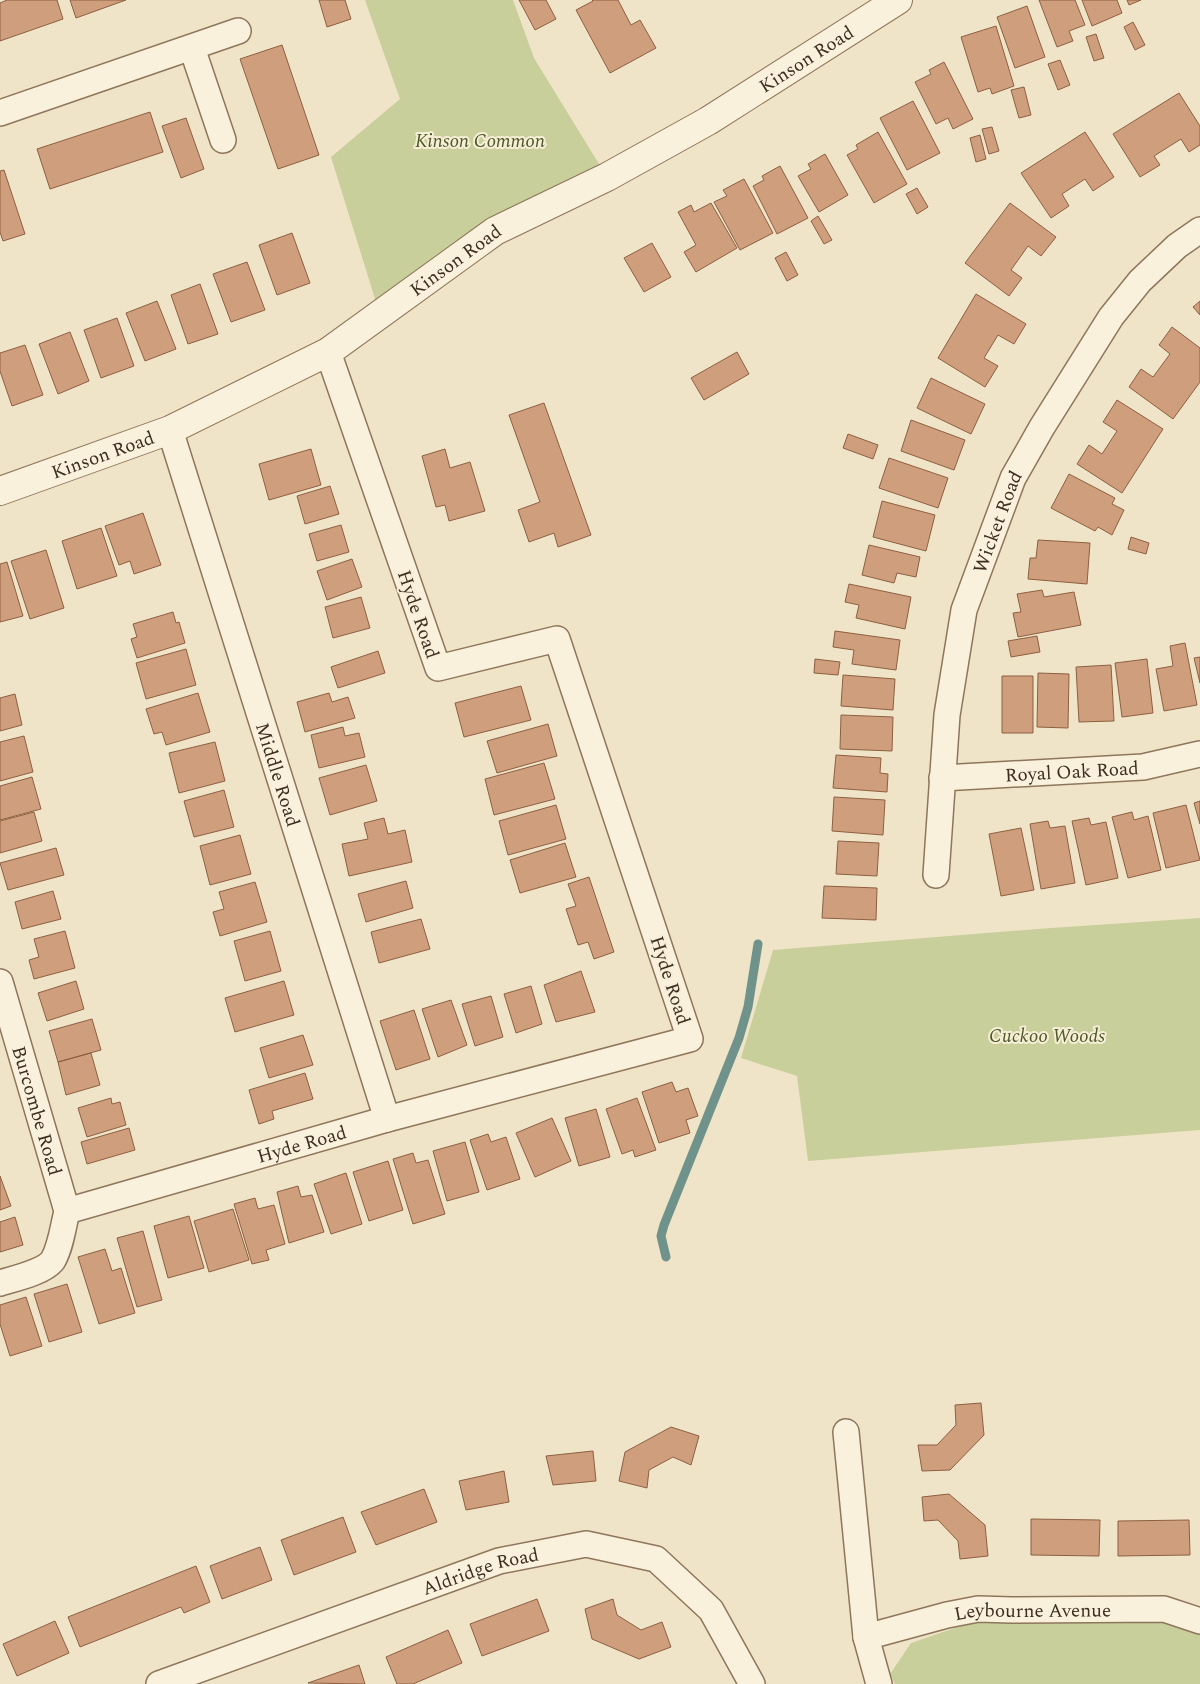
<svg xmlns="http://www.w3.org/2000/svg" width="1200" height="1684" font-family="Spectral,serif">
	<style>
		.green { fill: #c9cf9b }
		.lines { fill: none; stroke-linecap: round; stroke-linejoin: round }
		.stream { stroke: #6f938a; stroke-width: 9 }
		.building { fill: #cf9f7d; stroke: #8d5f41 }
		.minor-casing { stroke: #8d765c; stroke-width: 28 }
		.tertiary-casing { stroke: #8d765c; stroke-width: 30 }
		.minor { stroke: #faf1dc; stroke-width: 25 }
		.tertiary { stroke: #faf1dc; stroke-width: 28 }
		.labels { text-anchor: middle; stroke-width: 4; stroke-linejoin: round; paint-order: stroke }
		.street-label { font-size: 19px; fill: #3d2e20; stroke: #f7eed8 }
		.park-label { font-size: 19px; font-style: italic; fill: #4d5a26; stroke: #f7eed8 }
	</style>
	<rect width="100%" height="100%" fill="#f0e4c8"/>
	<!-- green -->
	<path class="green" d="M365 0H513L534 58 607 177 380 315 331 157 400 99Z
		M1200 918V1130L808 1161 797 1076 741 1058 773 950 1051 928Z
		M972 1622H1171L1200 1633V1684H895L890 1674 911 1643Z"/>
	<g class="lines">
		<!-- stream -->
		<path class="stream" d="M666 1257 661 1236 664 1225 739 1038 748 1007 758 944"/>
	</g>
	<!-- building -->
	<path class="building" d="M7 0H57L63 19 0 41V3Z
		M70 0H126L76 18Z
		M319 0H345L351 19 327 27Z
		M519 0H546L556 19 535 30Z
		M592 0H618L631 25 640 20 656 48 610 73 576 10 593 1Z
		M1039 0H1075L1085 25 1069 31 1073 41 1057 47Z
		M1082 0H1117L1122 13 1092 26Z
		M1127 0H1141L1129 5Z
		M1027 6 1045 57 1015 68 997 17Z
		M1133 22 1145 45 1135 50 1124 27Z
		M996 26 1014 86 992 94 990 88 978 92 961 37Z
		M1096 34 1104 58 1094 61 1086 37Z
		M282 45 319 155 278 169 240 59Z
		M1060 60 1070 85 1058 90 1048 64Z
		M944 62 973 119 953 129 948 118 936 124 915 82 931 74 929 70Z
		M1024 87 1031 115 1019 118 1011 90Z
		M1179 93 1200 126V145L1189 152 1181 139 1154 156 1160 165 1140 177 1113 134Z
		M913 101 940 153 907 170 880 118Z
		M150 112 163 152 50 189 37 149Z
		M186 118 204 169 181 178 162 126Z
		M992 127 999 151 989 154 982 129Z
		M878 132 907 184 874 203 847 155 858 149 856 145Z
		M1085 132 1114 177 1093 191 1085 179 1062 194 1069 206 1051 218 1021 173Z
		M980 135 986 159 976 162 970 138Z
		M825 154 848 195 819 212 798 176 811 169 808 164Z
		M780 166 808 218 777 234 753 186 764 180 762 176Z
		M4 170 25 234 3 241 0 232V171Z
		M744 179 773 233 740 250 714 202 727 196 723 190Z
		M917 188 928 207 917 214 906 194Z
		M711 203 737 248 696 272 684 252 696 245 678 212 691 205 694 212Z
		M1010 203 1056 237 1041 256 1028 246 1011 270 1022 278 1009 296 965 263Z
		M818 216 832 240 824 244 811 221Z
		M292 233 310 283 277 295 259 245Z
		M652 243 671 277 644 292 624 258Z
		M786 252 798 275 787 281 775 258Z
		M247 262 265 310 231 322 213 274Z
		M200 284 218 334 188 344 171 295Z
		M976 294 1026 324 1014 344 998 335 984 358 998 366 985 387 938 358Z
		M157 301 176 349 145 361 126 313Z
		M1200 301V315L1193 307Z
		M117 318 134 366 101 378 84 330Z
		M1172 327 1200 348V382L1173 419 1129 387 1141 369 1153 377 1170 354 1159 345Z
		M70 332 89 381 58 394 39 344Z
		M25 345 43 395 12 406 0 371V353Z
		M737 352 749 374 704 400 691 378Z
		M931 378 985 404 971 434 917 408Z
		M1117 400 1163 429 1122 493 1077 464 1089 445 1102 454 1117 431 1103 422Z
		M544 403 591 535 558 547 554 533 529 542 518 510 540 502 509 415Z
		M911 420 965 440 954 470 901 451Z
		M848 434 878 445 873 459 843 448Z
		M311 449 321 485 269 500 259 464Z
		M445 449 450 468 470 462 485 511 449 521 445 505 436 507 422 456Z
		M889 458 948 478 938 508 879 488Z
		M1069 474 1115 498 1112 504 1124 510 1112 535 1098 527 1095 531 1051 508Z
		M330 486 339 514 305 524 297 496Z
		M882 501 935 515 926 551 873 537Z
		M143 513 161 565 134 574 130 561 119 565 105 526Z
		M341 525 349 552 317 561 309 534Z
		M101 528 117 576 77 589 62 541Z
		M1131 537 1149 543 1146 554 1128 549Z
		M1038 540 1090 543 1087 584 1028 579 1030 558H1036Z
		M869 545 920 557 916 577 897 573 894 583 862 575Z
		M46 550 64 608 30 619 11 561Z
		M352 559 362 587 327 600 317 571Z
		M7 562 23 616 0 622V564Z
		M849 584 911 597 905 629 856 618 859 605 845 602Z
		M1042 590 1044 597 1074 592 1081 625 1018 637 1013 613 1021 612 1017 594Z
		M361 597 370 628 333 638 325 607Z
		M173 612 176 623 179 622 185 643 137 658 131 639 137 637 133 624Z
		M835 631 900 640 896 670 852 664 854 650 833 647Z
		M1037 636 1040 652 1011 657 1008 641Z
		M1185 643 1197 705 1164 711 1156 669 1173 666 1170 646Z
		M186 649 196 685 146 699 136 663Z
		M378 651 385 673 338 688 331 667Z
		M1200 657V683L1194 658Z
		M815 659 840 662 838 675 814 673Z
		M1147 659 1153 713 1122 717 1115 663Z
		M1111 665 1114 721 1079 722 1076 667Z
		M1038 673 1069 674 1068 728 1037 727Z
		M843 675 895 679 893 710 841 706Z
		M1002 676H1033V733H1002Z
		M521 686 531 720 464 737 455 703Z
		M198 693 210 732 166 745 162 732 154 734 146 709Z
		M329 693 332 702 348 697 355 718 305 732 297 702Z
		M15 694 22 725 0 731V698Z
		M841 715 893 717 892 751 840 749Z
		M548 724 557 756 497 773 487 741Z
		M343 727 345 736 359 733 365 757 319 768 311 735Z
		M24 736 33 772 0 781V742Z
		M215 742 225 781 179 793 169 753Z
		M836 755 881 758 880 773 888 774 887 792 833 788Z
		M544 763 555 799 494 815 485 779Z
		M366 765 377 801 330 815 319 778Z
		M32 777 41 809 0 820V786Z
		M224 790 234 827 194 837 184 801Z
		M834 797 885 800 883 835 832 831Z
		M1200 801V824L1194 803Z
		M556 805 566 839 508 855 499 821Z
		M1186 805 1200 860 1166 868 1153 813Z
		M34 812 42 841 0 853V821Z
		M1132 812 1134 820 1148 816 1161 870 1128 878 1112 817Z
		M384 818 388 834 405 830 412 862 349 876 342 844 368 839 364 823Z
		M1089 818 1091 825 1106 822 1118 878 1086 885 1072 821Z
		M1048 821 1050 828 1065 826 1075 883 1041 889 1030 824Z
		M1021 828 1034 890 1001 896 989 834Z
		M240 835 251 874 210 885 200 846Z
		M838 841 879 843 877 876 836 874Z
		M565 843 576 877 520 893 510 860Z
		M56 848 64 875 8 890 0 863Z
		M589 877 614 952 594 959 588 942 578 945 566 909 576 906 568 884Z
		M406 881 413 908 366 922 358 894Z
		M255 882 267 922 220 936 213 912 224 909 219 892Z
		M824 886 877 888 876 920 822 918Z
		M53 891 61 919 22 929 15 902Z
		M421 919 430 949 379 963 371 932Z
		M65 931 75 968 34 979 29 960 39 957 34 939Z
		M270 931 281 971 245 981 234 941Z
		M581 971 595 1012 556 1022 544 985Z
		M76 981 84 1009 47 1021 38 993Z
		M284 981 294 1015 235 1032 225 998Z
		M531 986 542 1024 516 1033 504 994Z
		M491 996 503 1037 475 1046 462 1004Z
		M451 1000 467 1045 438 1057 422 1009Z
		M414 1010 430 1059 396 1070 380 1021Z
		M92 1019 101 1050 58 1062 49 1031Z
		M303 1035 313 1065 269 1078 260 1048Z
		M91 1053 100 1085 66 1095 58 1062Z
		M305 1073 313 1099 272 1111 274 1119 259 1124 249 1090Z
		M672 1082 676 1092 688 1088 698 1116 686 1120 690 1133 659 1143 642 1092Z
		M111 1098 112 1104 120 1102 126 1125 87 1137 78 1108Z
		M637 1098 656 1150 635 1157 633 1150 622 1154 606 1109Z
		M596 1109 610 1157 579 1166 565 1118Z
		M552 1118 571 1161 535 1177 516 1133Z
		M129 1128 135 1150 87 1164 81 1142Z
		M488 1134 491 1142 506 1137 520 1179 487 1190 470 1140Z
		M465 1142 479 1192 447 1201 433 1151Z
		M413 1153 416 1163 428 1160 445 1214 413 1224 393 1159Z
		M388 1161 403 1210 369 1221 353 1172Z
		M346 1173 362 1224 331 1234 314 1184Z
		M0 1176 11 1206 0 1210Z
		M298 1186 301 1197 312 1195 324 1232 289 1243 277 1192Z
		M255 1198 258 1209 274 1205 285 1244 266 1250 269 1260 252 1264 234 1204Z
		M233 1209 249 1260 209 1272 194 1221Z
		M189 1216 204 1268 168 1278 154 1226Z
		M15 1217 23 1245 0 1252V1222Z
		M143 1231 162 1300 137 1307 117 1238Z
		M105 1249 112 1271 121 1268 135 1313 99 1324 78 1257Z
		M67 1284 82 1332 49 1342 34 1294Z
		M26 1297 42 1346 10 1356 0 1324V1305Z
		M981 1403 984 1435 950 1470 922 1471 918 1445H937L956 1425 955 1405Z
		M671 1427 699 1436 691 1465 673 1457 649 1470 647 1488 619 1481 625 1452Z
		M593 1451 596 1481 553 1485 546 1456Z
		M504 1471 509 1502 466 1510 459 1481Z
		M424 1489 437 1522 376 1545 361 1512Z
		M949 1494 985 1525 988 1556 960 1559 958 1541 938 1520 924 1521 922 1497Z
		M343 1517 356 1552 294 1575 281 1540Z
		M1031 1519 1100 1520 1099 1556 1031 1555Z
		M1189 1520 1190 1555 1118 1556V1521Z
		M260 1547 272 1580 222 1599 210 1566Z
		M196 1566 210 1602 184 1613 181 1607 80 1647 68 1617Z
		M537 1599 549 1631 482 1656 470 1624Z
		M613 1599 617 1615 641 1630 662 1622 671 1647 639 1659 592 1639 585 1609Z
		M55 1621 69 1653 17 1676 3 1644Z
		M448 1630 462 1663 413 1684H397L386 1657Z
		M359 1665 365 1684 308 1683Z"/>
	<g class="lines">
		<!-- minor casing -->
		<g class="minor-casing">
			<g id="minor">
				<path d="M192 48 223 140"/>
				<path d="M0 113 238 31"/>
				<path id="s1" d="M170 430 387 1119"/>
				<path id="s2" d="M942 778 1143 767 1200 754"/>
				<path id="s3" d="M936 875 947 715 964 610 1013 478 1042 427 1111 317 1140 281 1177 246 1200 230"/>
				<path id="s4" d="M0 982 67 1211C63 1227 61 1246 53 1260 45 1272 13 1279 0 1283"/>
				<path id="s5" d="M67 1211 387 1119 690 1039 557 639 438 668 328 352"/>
				<path d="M846 1432 866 1637 879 1684"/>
				<path id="s6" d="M866 1637 947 1615 978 1609 1012 1610 1164 1609 1200 1621"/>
				<path id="s7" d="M159 1684 499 1561 586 1544 656 1559 711 1610 752 1684"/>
			</g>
		</g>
		<!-- tertiary casing -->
		<g class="tertiary-casing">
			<g id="tertiary">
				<path id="s8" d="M0 491 170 430 328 352 495 231 607 177 708 121 898 0"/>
			</g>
		</g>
		<!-- minor -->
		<use href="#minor" class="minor"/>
		<!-- tertiary -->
		<use href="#tertiary" class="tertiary"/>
	</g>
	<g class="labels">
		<!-- street labels -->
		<g class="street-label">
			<text dy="7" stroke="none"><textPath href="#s8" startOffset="919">Kinson Road</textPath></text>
			<text dy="7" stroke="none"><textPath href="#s8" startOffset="514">Kinson Road</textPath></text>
			<text dy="7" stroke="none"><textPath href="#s8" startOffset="109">Kinson Road</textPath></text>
			<text dy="7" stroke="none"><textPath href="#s3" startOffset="361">Wicket Road</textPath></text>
			<text transform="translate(419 614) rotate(71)" y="7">Hyde Road</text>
			<text dy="7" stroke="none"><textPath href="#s2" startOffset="130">Royal Oak Road</textPath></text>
			<text dy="7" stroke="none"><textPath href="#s1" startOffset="361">Middle Road</textPath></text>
			<text transform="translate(671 980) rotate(72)" y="7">Hyde Road</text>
			<text dy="7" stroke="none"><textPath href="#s4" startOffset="134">Burcombe Road</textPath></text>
			<text dy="7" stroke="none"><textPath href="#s5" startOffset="244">Hyde Road</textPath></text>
			<text dy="7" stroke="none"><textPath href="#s7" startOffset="341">Aldridge Road</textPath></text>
			<text dy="7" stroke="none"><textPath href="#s6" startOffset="170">Leybourne Avenue</textPath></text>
		</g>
		<!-- park labels -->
		<g class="park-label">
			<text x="480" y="147">Kinson Common</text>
			<text x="1047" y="1042">Cuckoo Woods</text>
		</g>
	</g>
</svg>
